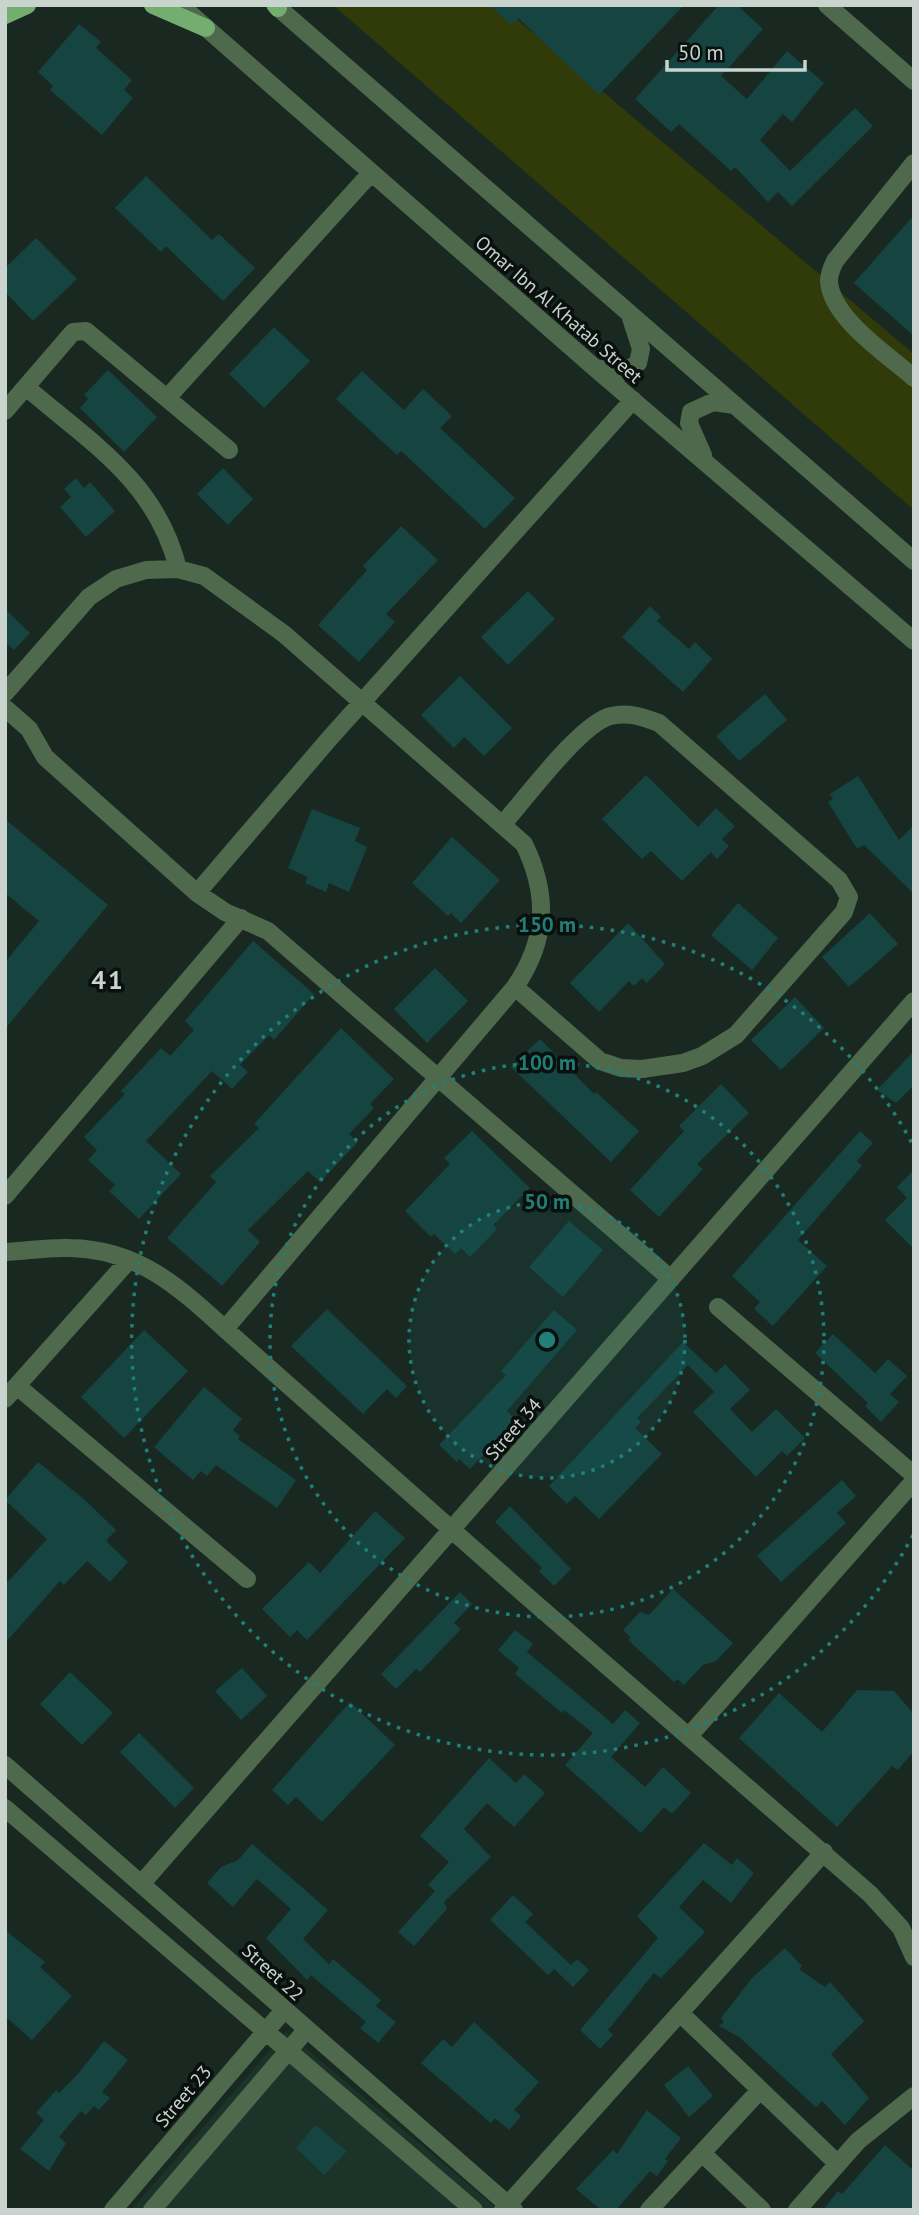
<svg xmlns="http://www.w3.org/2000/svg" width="919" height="2215" font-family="'PT Sans',sans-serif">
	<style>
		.built { fill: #1c3329 }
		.green { fill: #313a09 }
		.building { fill: #154441 }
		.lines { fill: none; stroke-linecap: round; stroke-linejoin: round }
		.minor { stroke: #4e694c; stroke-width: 18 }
		.major { stroke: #73ad6f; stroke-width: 18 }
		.ring { fill: none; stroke: #227f78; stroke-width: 3.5; stroke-dasharray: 3.5 7 }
		.labels { text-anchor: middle; stroke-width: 7; stroke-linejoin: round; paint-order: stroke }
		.street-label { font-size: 19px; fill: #cad4cf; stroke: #09100d }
		.district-label { font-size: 26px; font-weight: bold; letter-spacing: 2px; fill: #cad4cf; stroke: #09100d }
		.centre { fill: #227f78; stroke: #09100d; stroke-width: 3.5 }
		.ring-label { font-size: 21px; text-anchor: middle; font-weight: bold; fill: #227f78; stroke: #09100d; stroke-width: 7; stroke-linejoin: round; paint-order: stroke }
	</style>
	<rect width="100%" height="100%" fill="#192922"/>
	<!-- built -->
	<path class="built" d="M286 2032 499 2210H131Z"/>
	<!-- green -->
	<path class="green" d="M333 5H500L914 354V510Z"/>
	<!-- building -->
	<path class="building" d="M490 5H684L599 95 518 18 511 25Z
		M719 5H737L763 29 721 76 747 99 787 51 824 83 792 122 783 114 760 140 790 171 855 108 873 126 792 206 778 192 768 202 735 167 731 171 679 124 671 132 635 99Z
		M79 24 101 42 96 48 132 80 124 90 133 98 102 135 50 90 53 86 38 72Z
		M146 176 212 240 219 234 255 268 223 301 166 246 161 252 115 208Z
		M914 215V336L854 283Z
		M36 238 77 279 33 321 5 292V268Z
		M274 327 310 361 264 408 229 374Z
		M108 370 157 417 124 452 80 408 88 399 84 395Z
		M362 371 404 410 423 389 452 416 440 428 515 498 485 529 401 451 397 455 336 399Z
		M223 468 253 499 228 525 197 494Z
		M76 478 84 488 90 482 115 511 86 537 60 507 71 497 64 489Z
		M401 526 438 560 386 614 395 622 359 662 318 625 367 570 363 566Z
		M528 591 555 619 508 665 481 637Z
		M650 606 661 617 657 621 689 649 695 642 712 659 683 692 622 637Z
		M5 609 30 633 14 650 5 642Z
		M460 676 512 728 484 756 464 737 454 748 421 715Z
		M765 694 787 720 739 761 716 736Z
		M646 775 698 827 716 808 735 826 722 839 729 846 717 859 711 852 682 881 651 851 642 859 602 819Z
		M858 776 899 840 914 825V894L864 845 857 849 828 802 833 799 830 794Z
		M312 809 360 828 355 841 367 847 349 892 329 883 326 892 305 883 308 877 288 868Z
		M5 819 108 905 5 1029V962L39 921 5 893Z
		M452 837 500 880 461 923 451 913 448 916 412 883Z
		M738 903 778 938 752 970 711 935Z
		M870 913 898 944 849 987 822 957Z
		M628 923 665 964 647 983 642 978 634 986 629 981 599 1012 570 983Z
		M253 941 314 994 274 1040 269 1035 240 1065 248 1072 232 1089 212 1071 146 1141 181 1174 139 1219 109 1191 115 1185 88 1160 97 1150 84 1137 125 1094 121 1091 161 1048 170 1056 194 1030 185 1021Z
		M435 968 468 1001 427 1043 394 1009Z
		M795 997 824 1028 781 1070 751 1040Z
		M341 1028 394 1079 370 1104 374 1108 349 1134 358 1142 320 1182 308 1171 248 1230 260 1242 222 1286 167 1238 216 1182 210 1176 259 1128 254 1124Z
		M540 1039 594 1094 596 1092 639 1131 611 1162 511 1067Z
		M914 1051V1085L896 1103 877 1090Z
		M721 1084 749 1113 697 1164 703 1169 659 1217 630 1190 684 1131 679 1126Z
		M472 1131 530 1188 493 1225 497 1229 470 1257 461 1248 455 1254 434 1234 431 1237 405 1211 450 1164 444 1158Z
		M860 1131 873 1143 857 1161 862 1166 798 1240 827 1266 773 1326 754 1309 760 1302 732 1276Z
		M914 1170V1249L885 1220 907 1198 897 1187Z
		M569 1221 603 1250 563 1297 529 1267Z
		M327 1309 407 1386 396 1398 387 1389 363 1414 291 1346Z
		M554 1310 577 1330 507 1411 516 1420 470 1469 459 1459 457 1462 439 1445 506 1375 501 1371Z
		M144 1330 188 1371 124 1438 81 1397Z
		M833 1334 875 1373 888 1359 907 1376 890 1394 899 1402 881 1422 865 1406 868 1403 815 1353Z
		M683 1342 716 1373 725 1364 750 1390 730 1409 752 1432 776 1409 805 1438 787 1456 782 1451 756 1477 693 1412 714 1392 688 1365 637 1418 641 1422 635 1428 662 1454 599 1519 575 1496 567 1504 549 1486Z
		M204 1387 242 1419 233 1430 240 1436 238 1439 296 1480 277 1508 216 1465 207 1476 201 1471 193 1480 154 1447Z
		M38 1462 85 1500 116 1530 106 1541 128 1562 110 1582 87 1561 64 1585 60 1581 5 1643V1585L47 1539 5 1500Z
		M842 1480 856 1496 837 1513 846 1523 781 1582 757 1556Z
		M510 1506 571 1569 554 1586 539 1571 542 1568 495 1522Z
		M375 1511 405 1538 307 1640 297 1630 290 1637 262 1609 309 1562 320 1573Z
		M673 1589 733 1643 716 1661 703 1665 684 1685 677 1679 674 1682 628 1640 631 1638 623 1630 640 1612 649 1615Z
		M460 1592 472 1604 454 1623 461 1629 420 1672 416 1669 396 1689 381 1674Z
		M515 1630 533 1644 527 1652 613 1724 625 1710 640 1723 611 1757 645 1787 663 1767 691 1793 672 1814 664 1807 641 1833 565 1765 593 1733 564 1710 562 1713 515 1674 519 1668 498 1650Z
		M242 1668 267 1696 241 1720 215 1691Z
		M70 1672 113 1713 82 1745 40 1704Z
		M857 1690 894 1691 914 1714V1751L898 1770 892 1766 837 1827 739 1738 779 1693 822 1732Z
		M350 1702 395 1745 322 1822 296 1797 288 1805 272 1790Z
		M139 1733 194 1788 175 1808 120 1752Z
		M489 1758 516 1783 524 1774 545 1793 514 1827 487 1803 464 1829 491 1857 444 1902 447 1909 414 1946 398 1932 435 1891 428 1885 449 1862 420 1836Z
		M704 1843 732 1865 737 1858 754 1873 731 1903 703 1880 679 1907 705 1932 661 1978 654 1973 608 2030 613 2035 600 2049 580 2030 658 1938 637 1916Z
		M252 1844 328 1910 303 1939 329 1964 333 1959 381 2000 376 2006 396 2022 378 2043 360 2028 366 2022 311 1975 307 1980 266 1938 291 1909 257 1879 233 1907 207 1883 221 1867 238 1860Z
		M513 1895 533 1914 525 1922 571 1965 577 1959 589 1970 573 1987 554 1969 548 1975 490 1920Z
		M5 1930 45 1962 40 1967 72 1996 32 2040 5 2016Z
		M785 1948 802 1966 799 1969 825 1987 830 1982 864 2021 831 2054 869 2098 845 2125 822 2101 816 2107 739 2037 719 2026 724 2022 721 2018 752 1978Z
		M474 2022 539 2082 514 2110 521 2116 509 2130 495 2118 491 2123 421 2063 443 2039 452 2047Z
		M104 2041 128 2060 102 2092 110 2098 99 2110 94 2106 86 2115 81 2111 59 2137 66 2143 49 2171 20 2149 44 2120 36 2113 56 2090 59 2093 77 2075Z
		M688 2066 713 2096 689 2117 664 2085Z
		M647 2110 681 2138 665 2159 668 2161 657 2176 650 2171 616 2210H601L576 2189 613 2150 617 2154Z
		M315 2125 347 2151 324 2175 296 2148Z
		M885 2145 914 2171V2210H823L838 2191 842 2194Z"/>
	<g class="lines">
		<!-- minor -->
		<path class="minor" d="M180 5 595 368 914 641
			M275 5 914 561
			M827 5 914 81
			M914 163 835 261C832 267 829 275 829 281 831 318 888 355 914 378
			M595 368 624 372 638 363 641 349 631 318
			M26 387C91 443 157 482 178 569
			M167 398 371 173
			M5 411 73 332 86 331 229 450
			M703 455 689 423 691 412 713 402 735 405
			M5 693 89 597 116 579 146 570 178 569 204 576 284 634 524 844C549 895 547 940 515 987L225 1329C178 1286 137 1249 70 1248 48 1247 27 1251 5 1252
			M5 708 29 729 45 757 197 893 225 912 268 931 671 1279
			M503 824C525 799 582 722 611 716 629 712 643 717 659 723L839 880 849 897 844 912 736 1035 702 1056 683 1063 642 1069 621 1068 600 1061 515 987
			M197 893 329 739 633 400
			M5 1196 241 918
			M718 1307 914 1475
			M225 1329 522 1592 870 1894 901 1928 914 1957
			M17 1386 247 1579
			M5 1399 129 1260
			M690 1735 914 1481
			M5 1765 514 2210
			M5 1808 474 2210
			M142 1883 914 1001
			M680 2013 838 2164
			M702 2153 762 2210
			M113 2210 284 2010
			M152 2210 307 2029
			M503 2210 824 1852
			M649 2210 760 2090
			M797 2210 858 2141 914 2096"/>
		<!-- major -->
		<path class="major" d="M153 5 206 28
			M276 5 278 8
			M5 15 27 5"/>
	</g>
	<!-- distance rings -->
	<circle cx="547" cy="1340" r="138" fill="#227f78" fill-opacity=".12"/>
	<g class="ring">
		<circle cx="547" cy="1340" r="138"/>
		<circle cx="547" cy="1340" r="277"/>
		<path d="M913 1535A415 415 0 1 1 913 1145"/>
	</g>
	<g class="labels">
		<!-- street labels -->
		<g class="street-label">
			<text transform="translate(559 309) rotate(41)" y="7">Omar Ibn Al Khatab Street</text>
			<text transform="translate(513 1429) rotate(-49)" y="7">Street 34</text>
			<text transform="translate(273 1972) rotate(42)" y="7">Street 22</text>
			<text transform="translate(183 2096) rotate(-49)" y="7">Street 23</text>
		</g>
		<!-- district labels -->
		<g class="district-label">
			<text x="108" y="989">41</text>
		</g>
	</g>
	<circle cx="547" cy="1340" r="10" class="centre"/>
	<g class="ring-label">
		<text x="547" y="932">150 m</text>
		<text x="547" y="1070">100 m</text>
		<text x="547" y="1209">50 m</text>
	</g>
	<!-- border -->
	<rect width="919" height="2215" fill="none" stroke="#cad4cf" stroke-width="14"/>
	<!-- scale -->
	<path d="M667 60v10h138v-10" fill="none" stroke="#cad4cf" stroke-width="3.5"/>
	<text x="678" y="60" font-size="21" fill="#cad4cf" stroke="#09100d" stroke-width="5" paint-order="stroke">50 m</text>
</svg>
